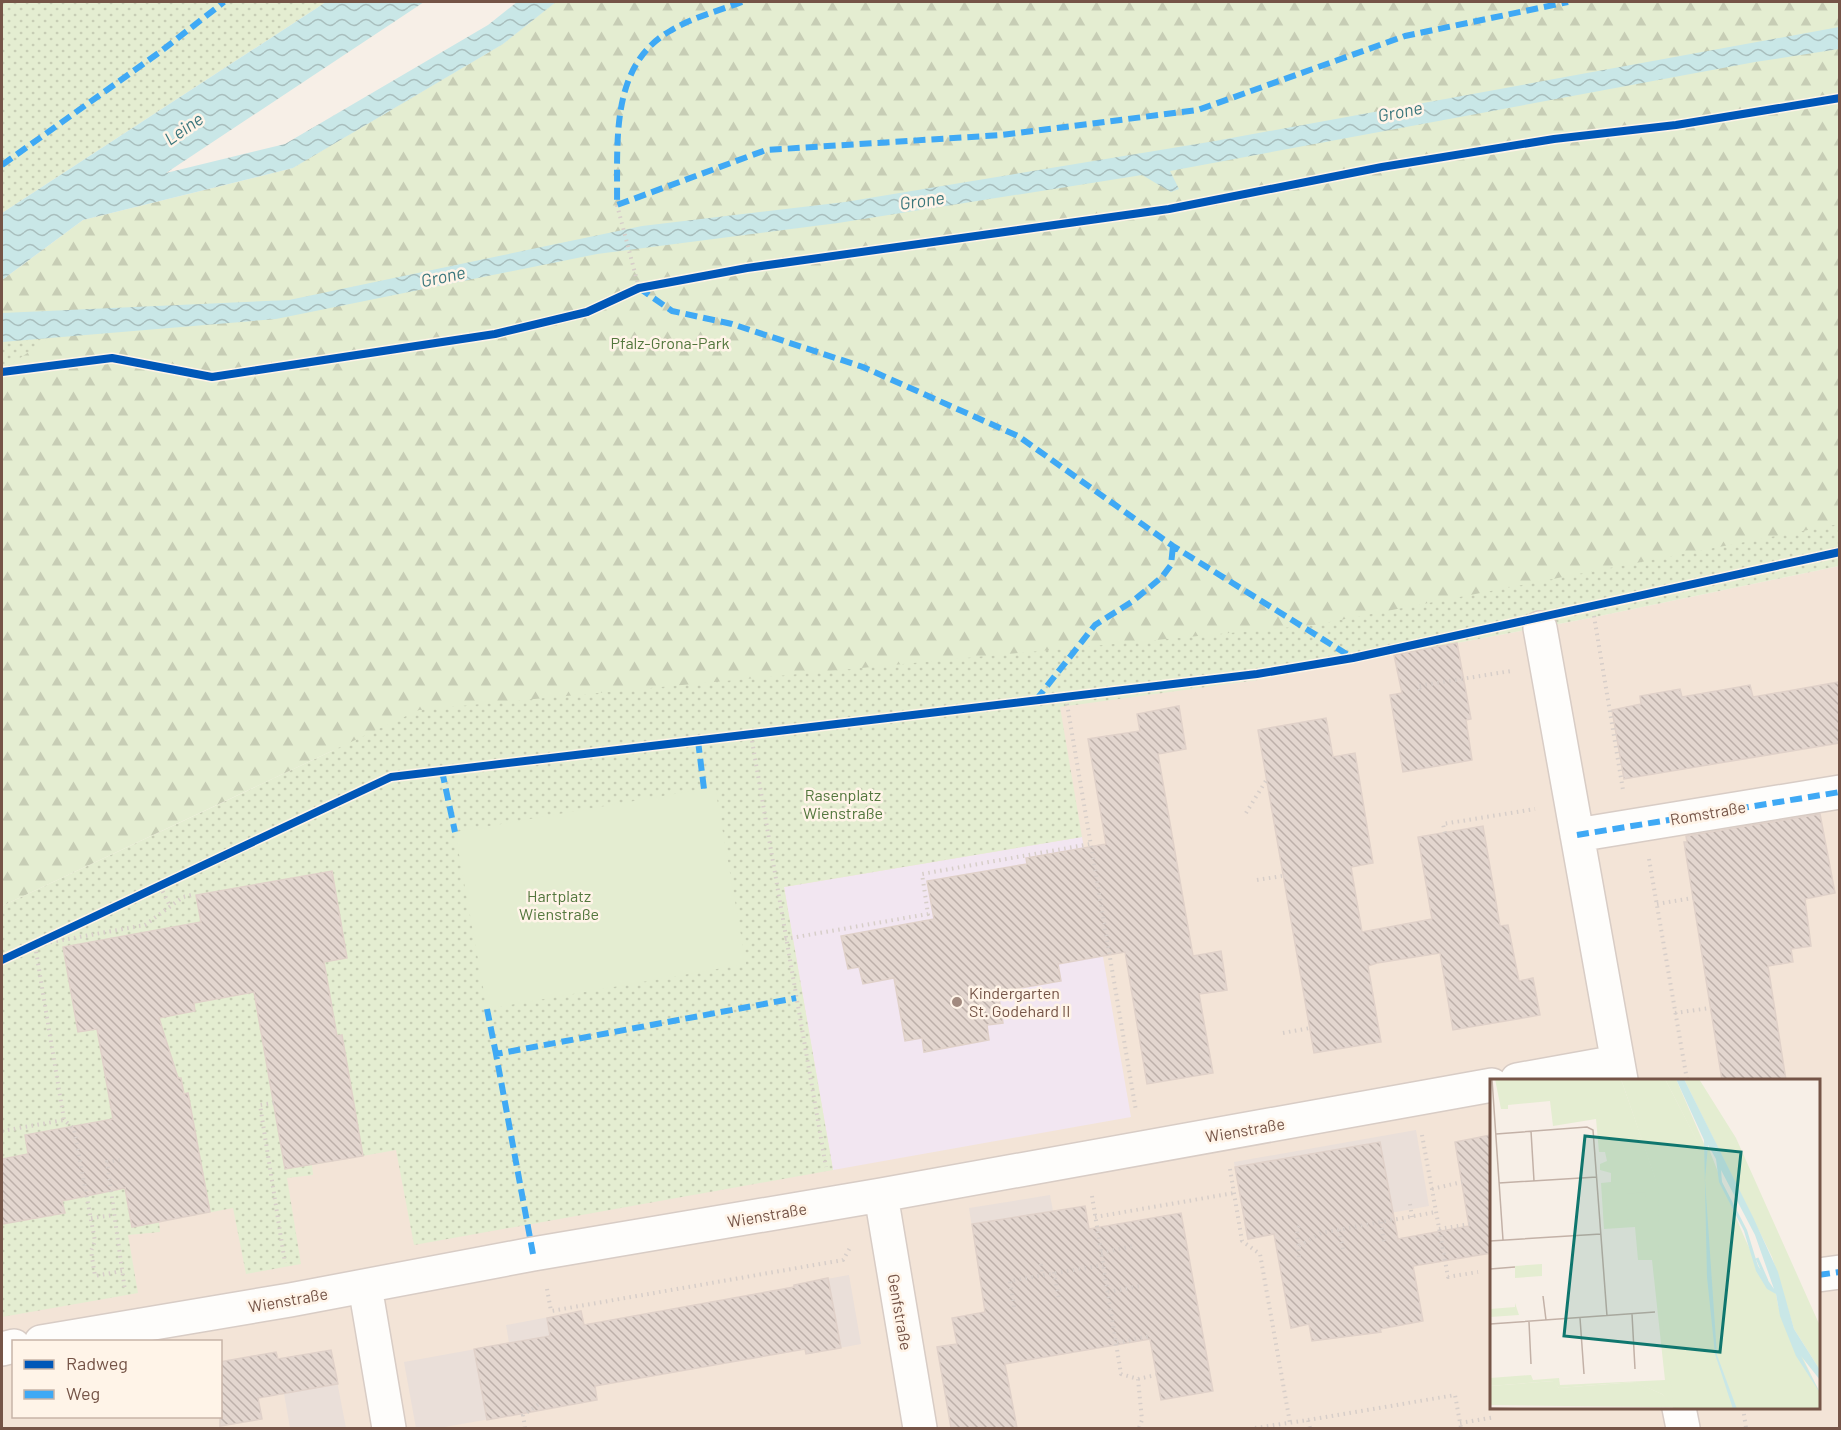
<svg xmlns="http://www.w3.org/2000/svg" width="1841" height="1430" font-family="Barlow,sans-serif">
	<style>
		.residential { fill: #f3e4d7; fill-rule: evenodd }
		.industrial { fill: #eadfd9 }
		.education { fill: #f2e6f1 }
		.grass { fill: url(#grass-dots) }
		.forest { fill: url(#forest-firs) }
		.garden { fill: #e4edd1 }
		.water { fill: url(#water-waves) }
		.building { fill: url(#building-back-hatch); stroke: #e0d1c9; stroke-width: 1.5 }
		.lines { fill: none; stroke-linecap: round; stroke-linejoin: round }
		.minor-casing { stroke: #d8ccc5; stroke-width: 36 }
		.path { stroke: #d7cec9; stroke-width: 4; stroke-dasharray: 1.5 4.5; stroke-linecap: butt }
		.minor { stroke: #fefdfb; stroke-width: 33 }
		.quiet { stroke: #3fa9f5; stroke-width: 6; stroke-dasharray: 12 6; stroke-linecap: butt }
		.cycleway-casing { stroke: #fff4e8; stroke-width: 11 }
		.cycleway { stroke: #0057b8; stroke-width: 8 }
		.poi-dot { fill: #a28a7f; stroke: #fff4e8; stroke-width: 2 }
		.labels { text-anchor: middle; stroke-width: 5; stroke-linejoin: round; paint-order: stroke }
		.park-label { font-size: 16px; fill: #52763c; stroke: #fff4e8 }
		.street-label { font-size: 16px; fill: #755447; stroke: #fff4e8 }
		.poi-label { font-size: 16px; fill: #755447; stroke: #fff4e8; text-anchor: start }
		.water-label { font-size: 18px; font-style: italic; fill: #3a767c; stroke: #fff4e8 }
		.inset-river { fill: none; stroke: #c9e7e7; stroke-width: 3 }
		.inset-road { fill: none; stroke: #c3b1a7; stroke-width: 1.5 }
		.view { fill: #0f766e; fill-opacity: 0.15; stroke: #0f766e; stroke-width: 3 }
		.inset-edge { fill: none; stroke: #755447; stroke-width: 3 }
	</style>
	<defs>
		<pattern id="grass-dots" width="8" height="8" patternUnits="userSpaceOnUse" patternTransform="scale(1.5)"><rect width="8" height="8" fill="#e4edd1"/><path d="M2 2h.1M6 6h.1" fill="none" stroke="#c7cdb5" stroke-width="1.8" stroke-linecap="round"/></pattern>
		<pattern id="forest-firs" width="22" height="20" patternUnits="userSpaceOnUse" patternTransform="scale(1.5)"><rect width="22" height="20" fill="#e4edd1"/><path d="M5 1l3.5 6h-7zM16 11l3.5 6h-7z" fill="#c7cdb5"/></pattern>
		<pattern id="water-waves" width="16" height="10" patternUnits="userSpaceOnUse" patternTransform="scale(1.5)"><rect width="16" height="10" fill="#c9e7e7"/><path d="M0 5q4-4 8 0t8 0" fill="none" stroke="#a8bebd"/></pattern>
		<pattern id="building-back-hatch" width="6" height="6" patternUnits="userSpaceOnUse" patternTransform="scale(1.5)"><rect width="6" height="6" fill="#e3d6cf"/><path d="M-1 5l2 2M0 0l6 6M5-1l2 2" fill="none" stroke="#bdb0aa"/></pattern>
	</defs>
	<rect width="100%" height="100%" fill="#f7efe7"/>
	<!-- residential -->
	<path class="residential" d="M1839 566V1428H2V906L759 742 1265 679 1590 618ZM1492 1080H1818V1408H1492ZM14 1342H220V1416H14Z"/>
	<!-- industrial -->
	<path class="industrial" d="M1416 1130 1429 1206 1247 1239 1234 1162Z
		M1050 1195 1053 1211 1085 1206 1094 1259 980 1278 969 1208Z
		M849 1275 861 1344 806 1354 794 1285Z
		M581 1311 597 1400 439 1428H416L404 1362 509 1343 506 1325Z
		M331 1350 346 1428H290L278 1359Z"/>
	<!-- education -->
	<path class="education" d="M1082 837 1131 1117 833 1170 784 887Z"/>
	<!-- grass -->
	<path class="grass" d="M2 2H326L2 213Z
		M556 2H1839V566L1590 618 1265 679 1060 707 1082 837 784 887 833 1170 414 1245 396 1150 312 1165 313 1175 287 1178 301 1264 246 1274 233 1208 159 1222 160 1232 128 1235 138 1293 2 1317V906L334 750 2 441V280L293 168 503 44Z"/>
	<!-- forest -->
	<path class="forest" d="M556 2H1839V524L1314 625 419 710 2 906V370L50 338 2 342V280L83 220 293 168 503 44Z"/>
	<!-- garden -->
	<path class="garden" d="M715 787 746 964 487 1009 455 832Z"/>
	<!-- water -->
	<path class="water" d="M326 2H424L166 173 285 144 488 25 517 2H556L503 44 293 168 83 220 2 280V213Z
		M1839 27V49L1755 62 1170 171 1179 189 1171 192 1142 175 838 223 597 254 276 319 2 342V313L289 300 642 226 845 202 1215 141Z"/>
	<!-- building -->
	<path class="building" d="M1457 643 1471 719 1466 720 1472 760 1403 772 1390 695 1402 693 1394 655Z
		M1839 682V743L1624 779 1612 710 1641 704 1640 696 1680 689 1682 697 1750 685 1753 697Z
		M1179 706 1186 749 1158 754 1193 956 1221 951 1227 990 1199 994 1213 1073 1147 1084 1125 952 1058 964 1061 981 998 992 1003 1023 987 1025 989 1040 924 1052 922 1038 905 1041 894 978 863 984 859 967 848 969 841 936 934 919 927 881 1027 864 1026 858 1106 844 1088 739 1140 731 1137 714Z
		M1326 718 1333 757 1355 753 1373 863 1351 867 1362 932 1432 919 1418 837 1483 826 1500 926 1508 925 1519 981 1533 978 1540 1015 1453 1030 1440 953 1377 963 1368 966 1381 1042 1314 1053 1258 730Z
		M1820 814 1835 893 1805 899 1811 946 1791 949 1793 962 1768 966 1786 1080H1722L1684 842H1687L1686 836Z
		M332 871 347 958 324 962 337 1036 342 1035 363 1156 285 1169 254 992 194 1003 195 1011 159 1018 178 1078H181L184 1094 188 1093 210 1212 132 1227 125 1188 62 1201 65 1213 2 1224V1159L28 1154 25 1135 113 1119 97 1029 78 1032 63 947 201 922 196 895Z
		M1491 1135V1253L1413 1266 1423 1321 1380 1329 1381 1332 1312 1341 1309 1324 1291 1328 1274 1234 1248 1239 1235 1167 1380 1142 1398 1239 1469 1226 1455 1142Z
		M1085 1206 1089 1229 1181 1213 1213 1391 1161 1400 1150 1339 1005 1364 1017 1428H951L937 1347 957 1344 952 1318 985 1312 972 1224Z
		M828 1278 841 1348 806 1354 805 1349 595 1386 597 1400 487 1420 474 1349 550 1336 547 1318 581 1311 584 1325 794 1287V1285Z
		M331 1350 338 1384 258 1398 262 1419 220 1426V1362L276 1352 278 1359Z"/>
	<g class="lines">
		<!-- minor casing -->
		<g class="minor-casing">
			<path id="minor" d="M1540 628 1621 1080
				M1577 835 1840 792
				M1517 1080 1617 1062
				M881 1195 920 1428
				M1818 1275 1840 1272
				M365 1286 389 1428
				M41 1342 290 1300 533 1254 881 1195 1492 1085
				M2 1349 14 1346
				M1679 1408 1683 1428"/>
		</g>
		<!-- path -->
		<path class="path" d="M617 205 639 288
			M1592 604 1623 790
			M1420 690 1418 686 1511 671
			M1066 698 1136 1111
			M751 735 826 1167
			M1246 813 1267 779
			M1445 833 1443 824 1535 809
			M1649 859 1687 1080
			M1257 880 1282 876
			M160 886 170 906
			M1657 904 1693 898
			M785 939 928 914 922 874 1090 844
			M1675 1013 1710 1008
			M1283 1033 1310 1028
			M274 1103 260 1105 285 1263
			M2 1131 64 1120
			M1422 1135 1448 1277 1478 1272
			M120 1160 107 1162 125 1291
			M1230 1169 1242 1241 1260 1254 1290 1423
			M1432 1189 1462 1182
			M1092 1196 1121 1374 1138 1379 1142 1420 1139 1428
			M1410 1204 1412 1217
			M1095 1217 1234 1193
			M91 1218 114 1215
			M1381 1222 1384 1242
			M1439 1229 1470 1224
			M1339 1230 1343 1249
			M1299 1246 1321 1233 1436 1212
			M1101 1253 1133 1246
			M1299 1257 1297 1230 1301 1222
			M1041 1264 1042 1274
			M122 1271 95 1276 91 1251 95 1241 74 1129 64 1120 35 945 145 925 183 897 192 895
			M1054 1272 1059 1299
			M547 1289 551 1311 843 1260 851 1246
			M1108 1292 1140 1286
			M1014 1307 1010 1281 1103 1265
			M1117 1343 1150 1336
			M1138 1379 1156 1375
			M1743 1408 1746 1428
			M1308 1420 1455 1395 1461 1428
			M1460 1423 1495 1417
			M525 1428 523 1415 542 1402
			M1255 1428 1308 1420 1310 1428"/>
		<!-- minor -->
		<use href="#minor" class="minor"/>
		<!-- quiet -->
		<path class="quiet" d="M742 2C718 11 691 18 670 31 609 66 618 144 617 205L766 150 1002 135 1198 110 1405 36 1568 2
			M2 165 160 52 224 2
			M639 288 672 311 732 324 863 367 1018 436 1173 546 1353 658
			M1036 700 1095 625 1133 601 1162 577 1171 565 1173 546
			M698 741 704 789
			M442 771 455 832
			M1577 835 1840 792
			M487 1009 496 1054
			M533 1254 496 1054 796 998
			M1818 1275 1840 1272"/>
		<!-- cycleway casing -->
		<g class="cycleway-casing">
			<path id="cycleway" d="M2 372 112 358 212 377 495 334 587 312 639 288 747 268 1169 209 1382 167 1554 139 1676 125 1840 98
				M2 960 391 777 1257 674 1353 658 1840 552"/>
		</g>
		<!-- cycleway -->
		<use href="#cycleway" class="cycleway"/>
	</g>
	<!-- markers -->
	<circle class="poi-dot" cx="957" cy="1002" r="6"/>
	<g class="labels">
		<!-- park labels -->
		<g class="park-label">
			<text x="670" y="349">Pfalz-Grona-Park</text>
			<text x="843" y="801">Rasenplatz<tspan x="843" dy="18">Wienstraße</tspan></text>
			<text x="559" y="902">Hartplatz<tspan x="559" dy="18">Wienstraße</tspan></text>
		</g>
		<!-- street labels -->
		<g class="street-label">
			<text transform="translate(1708 813) rotate(-10)" y="6">Romstraße</text>
			<text transform="translate(1245 1130) rotate(-10)" y="6">Wienstraße</text>
			<text transform="translate(767 1215) rotate(-10)" y="6">Wienstraße</text>
			<text transform="translate(288 1300) rotate(-10)" y="6">Wienstraße</text>
			<text transform="translate(900 1312) rotate(80)" y="6">Genfstraße</text>
		</g>
		<!-- poi labels -->
		<g class="poi-label">
			<text x="969" y="999">Kindergarten<tspan x="969" dy="18">St. Godehard II</tspan></text>
		</g>
		<!-- water labels -->
		<g class="water-label">
			<text transform="translate(1400 112) rotate(-11)" y="6">Grone</text>
			<text transform="translate(184 129) rotate(-35)" y="6">Leine</text>
			<text transform="translate(922 201) rotate(-8)" y="6">Grone</text>
			<text transform="translate(443 277) rotate(-12)" y="6">Grone</text>
		</g>
	</g>
	<!-- overview -->
	<g transform="translate(1490 1079)">
		<rect width="330" height="330" fill="#f7efe7"/>
		<path d="M5 0H131L166 101 208 64 175 0H186L256 162 330 314V330H184L172 315 144 303 69 309 63 302 0 307V299L41 296 43 301 69 299 70 306 175 301 162 181H148L145 148 114 150 111 104 121 103V94L110 91V85L117 82 115 73H109L106 40 63 47 60 22 18 26V30H11ZM194 0H209L246 59 330 247V291L304 250 282 178ZM52 185V197L25 199V187ZM25 224 29 236 0 238V230L25 228Z" fill="#e4edd1"/>
		<path d="M131 0H175L213 73 217 65 264 185 286 215 290 237 306 277 330 314V330L0 326V307L64 302 69 309 145 303 172 315 184 328 168 209 169 111Z" fill="#e4edd1"/>
		<path d="M155 113 157 142 138 143 136 115Z" fill="#e4edd1"/>
		<path d="M186 0H194L263 138 288 193 304 250 330 291V301L311 277 330 314 306 277 290 237 286 215 277 210 266 192 254 152 229 103 226 80 218 66 215 101 227 276 247 330H243L225 275 217 198 214 61ZM231 91 265 156 284 210 268 187 257 151 232 103Z" fill="#c9e7e7" fill-rule="evenodd"/>
		<path class="inset-river" d="M267 179 277 202"/>
		<path class="inset-road" d="M2 0 13 161M41 52 44 102M6 55 97 48 103 51 117 237M9 104 107 98M0 162 111 155M0 190 25 188M53 217 56 241M142 235 145 290M90 239 94 295M39 243 41 285M0 245 165 233M0 329 39 330"/>
		<path class="view" d="M95 57 251 73 230 273 74 257Z"/>
		<rect width="330" height="330" class="inset-edge"/>
	</g>
	<!-- border -->
	<rect width="1841" height="1430" fill="none" stroke="#755447" stroke-width="6"/>
	<!-- legend -->
	<rect x="12" y="1340" width="210" height="78" fill="#fff4e8" stroke="#c8b4a8" stroke-width="1.5"/>
	<rect x="24" y="1360" width="30" height="9" fill="#0057b8" stroke="#c8b4a8" stroke-width="1.5"/>
	<text x="66" y="1370" font-size="18" fill="#755447">Radweg</text>
	<rect x="24" y="1390" width="30" height="9" fill="#3fa9f5" stroke="#c8b4a8" stroke-width="1.5"/>
	<text x="66" y="1400" font-size="18" fill="#755447">Weg</text>
</svg>
